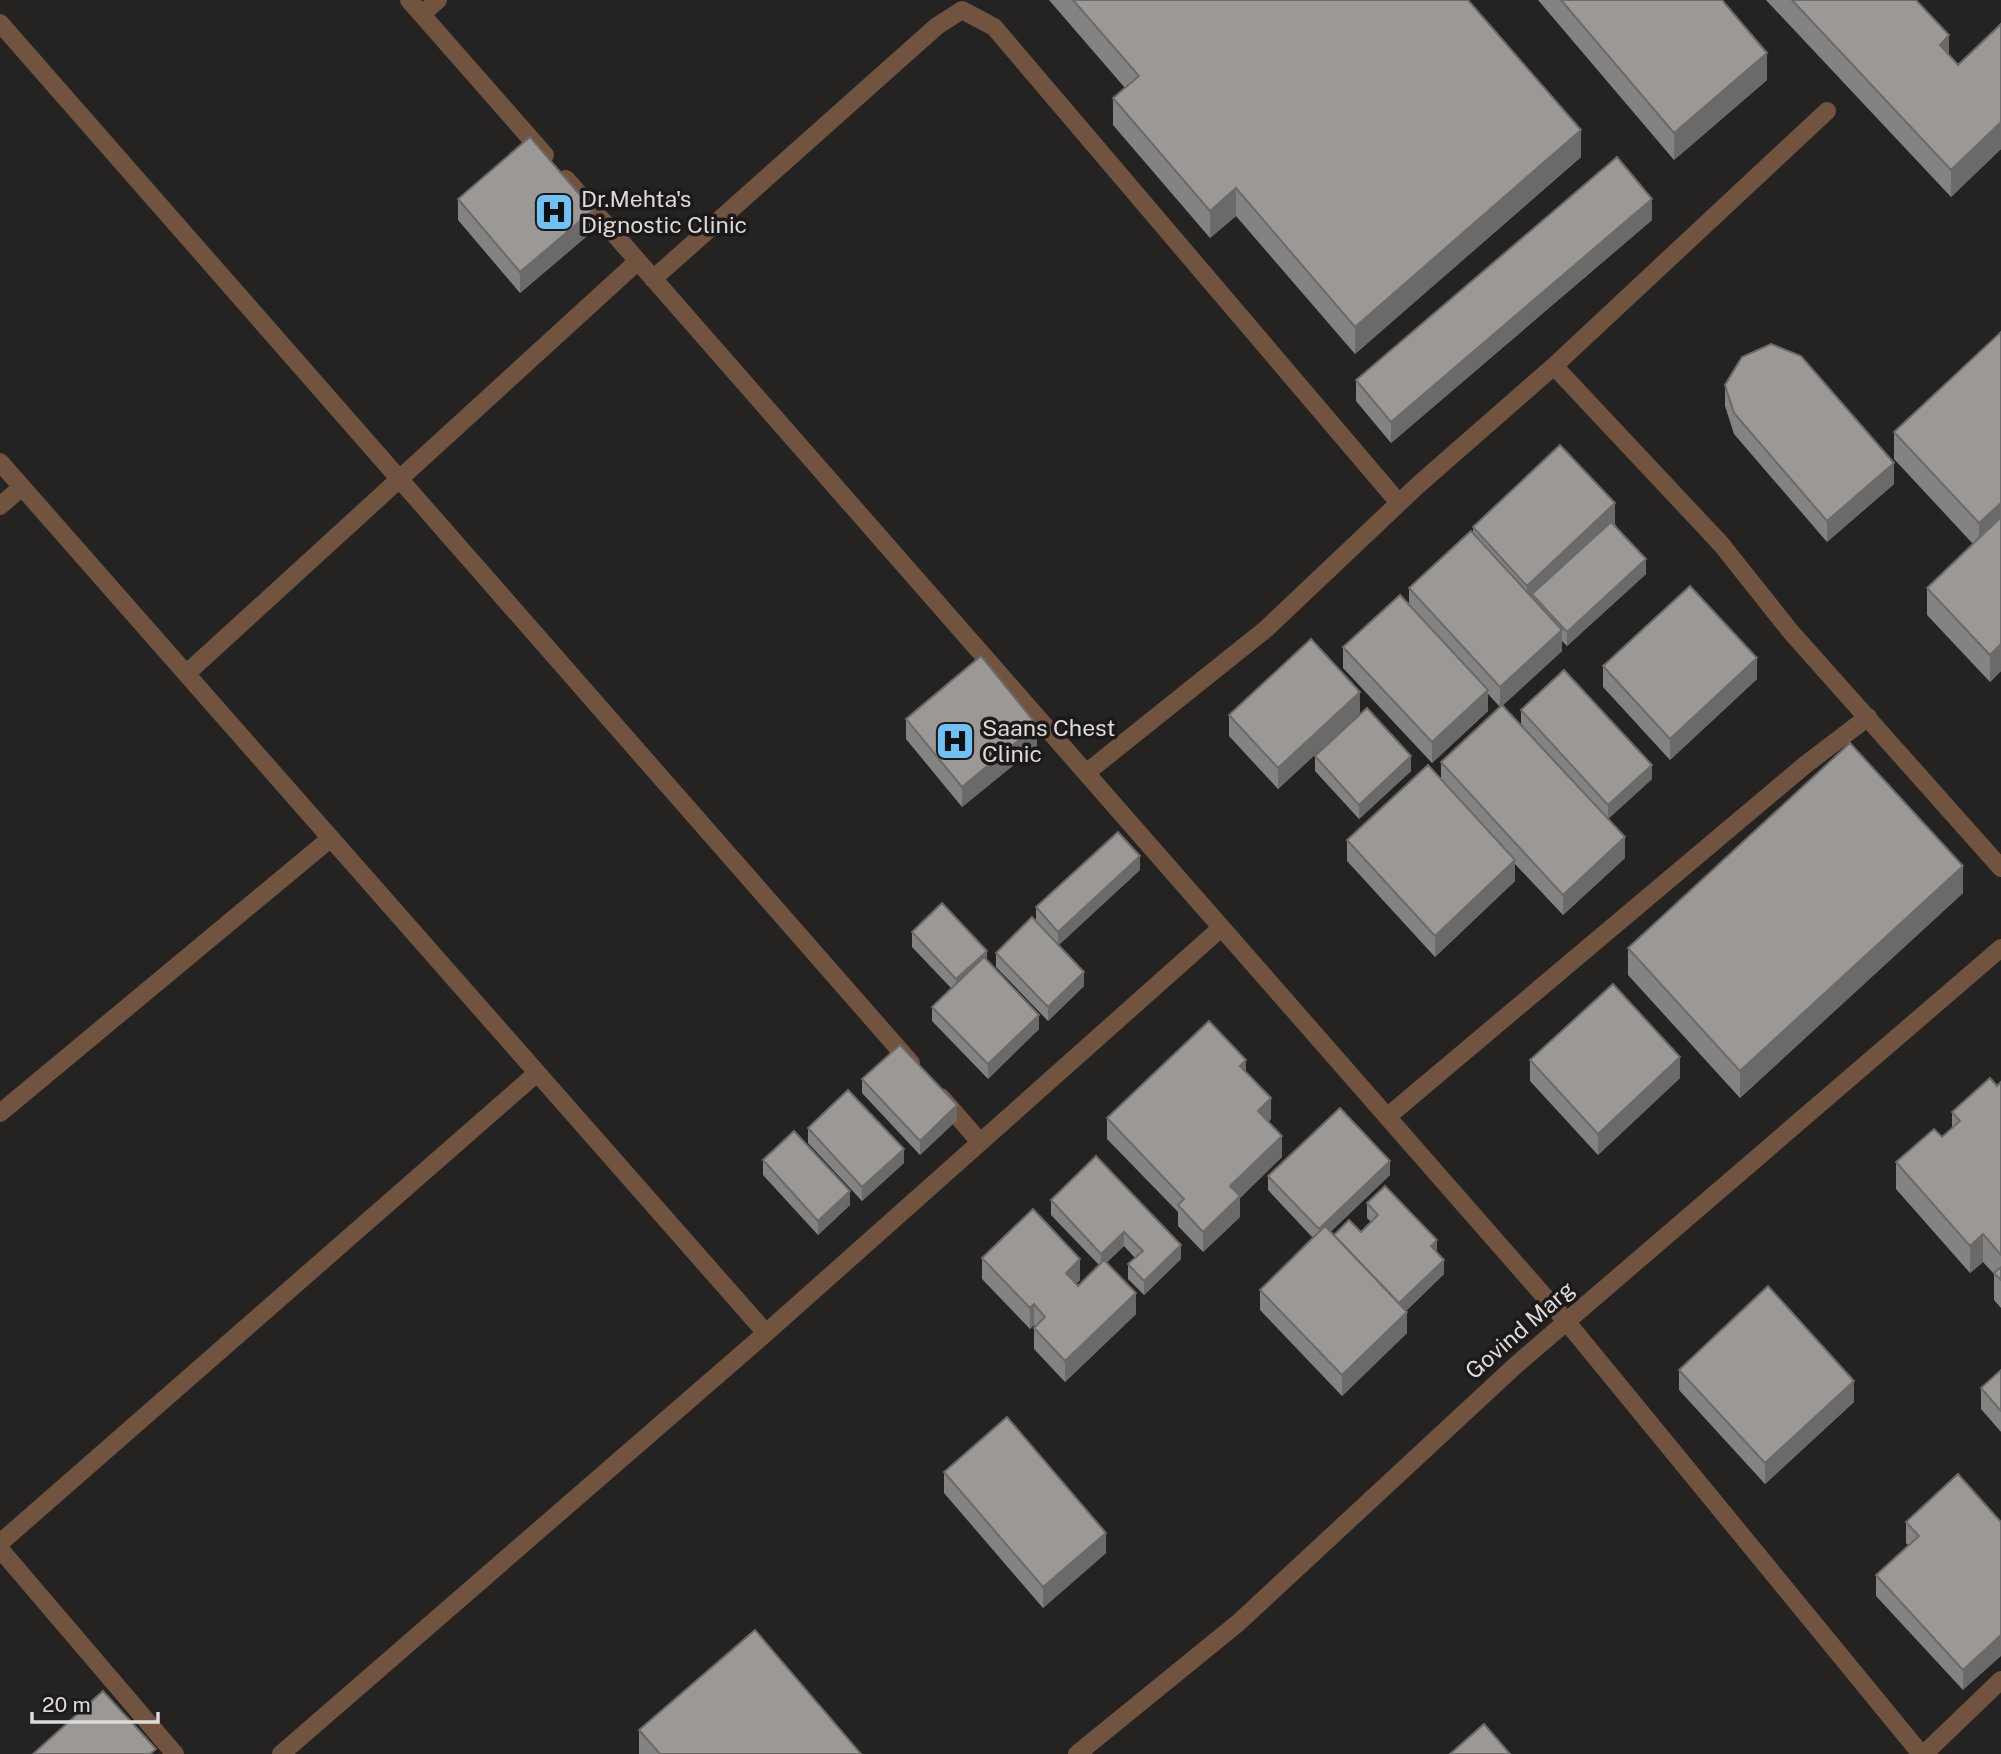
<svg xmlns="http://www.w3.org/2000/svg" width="2001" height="1754" font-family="'Public Sans',sans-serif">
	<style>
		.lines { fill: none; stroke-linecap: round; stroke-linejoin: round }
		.minor { stroke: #715440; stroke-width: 18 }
		.wall { fill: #858381 }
		.shaded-wall { fill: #6c6a69 }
		.building { fill: #9b9896; stroke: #6c6a69; stroke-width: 2 }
		.labels { text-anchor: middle; stroke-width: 7; stroke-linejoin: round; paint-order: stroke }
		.poi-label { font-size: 23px; fill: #dddbda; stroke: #1c1918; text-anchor: start }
		.street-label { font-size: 23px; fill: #dddbda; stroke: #1c1918 }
	</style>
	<rect width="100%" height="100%" fill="#252321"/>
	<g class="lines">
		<!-- minor -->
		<path class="minor" d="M409 0 545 155
			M422 14 438 0
			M0 23 911 1063
			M566 179 1566 1321 1921 1754
			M653 279 937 26 962 10 994 27 1399 503
			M1554 366 1827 111
			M0 462 766 1333
			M0 506 22 487
			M186 674 638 261
			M1086 773 1266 629 1417 486 1554 366 1721 544 1791 632 2001 868
			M941 1097 979 1141
			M0 1113 331 838
			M1387 1117 1805 765 1868 717
			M0 1543 537 1073
			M0 1549 175 1754
			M281 1754 766 1333 1221 928
			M1077 1754 1238 1623 1516 1365 2001 948
			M1924 1754 2001 1680"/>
	</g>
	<!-- wall -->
	<path class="wall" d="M1049 0H1468L1581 157 1355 354 1236 216 1210 238 1113 125V98L1125 88Z
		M1538 0H1722L1767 80 1674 160Z
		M1766 0H1916L1949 55 1958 65 2001 24V149L1951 197Z
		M458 199 593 231 520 293 458 220Z
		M1652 220 1391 443 1356 401V380Z
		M2001 332V671L1990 682 1927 615V588L1973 544 1894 459V432Z
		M1725 385 1894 484 1827 542 1734 434 1725 406Z
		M1615 524 1646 574 1567 646 1562 641V651L1503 705 1625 858 1563 915 1515 864V881L1435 957 1347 861V840L1441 779V762L1500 707 1488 694V711L1432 763 1343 668V647L1409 605V588L1473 533V527Z
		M1603 666 1757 679 1670 760 1603 687Z
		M1521 710 1652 779 1608 819 1521 724Z
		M1360 713 1278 789 1229 736V715Z
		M906 719 1037 746 962 807 906 739Z
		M1315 756 1411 771 1359 819 1315 771Z
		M1140 870 1058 945 1084 986 1048 1021 996 967V953L1036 921V907Z
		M1963 893 1740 1098 1628 975V948Z
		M912 932 987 961 1039 1029 988 1079 932 1021V1007L951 988 912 947Z
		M1530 1060 1680 1078 1598 1155 1530 1081Z
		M1246 1072 1271 1119 1269 1121 1282 1157 1240 1198V1217L1203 1252 1178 1226V1212L1107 1139V1118Z
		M862 1079 957 1120 920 1155 862 1093Z
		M2001 1082V1308L1994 1300V1274L1983 1262 1970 1273 1896 1189V1162L1942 1137 1952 1128V1112L1997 1086Z
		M808 1128 904 1163 862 1201 808 1143Z
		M1096 1156 1181 1259 1144 1295 1128 1279V1264L1135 1258 1124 1246 1107 1262 1136 1314 1065 1382 1034 1349V1328L1035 1327 1034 1325 1030 1329 982 1279V1258L1080 1280 1076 1284 1078 1286 1099 1265 1051 1215V1200Z
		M763 1160 850 1205 818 1235 763 1175Z
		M1390 1175 1330 1232 1334 1236 1361 1232 1371 1222 1367 1218V1203L1437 1253 1444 1274 1406 1311 1407 1333 1342 1396 1260 1310V1290L1313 1238 1268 1190V1176Z
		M1679 1370 1854 1402 1765 1484 1679 1390Z
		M2001 1370V1432L1981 1409V1388Z
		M944 1472 1106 1553 1043 1608 944 1493Z
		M1906 1522H2001L1963 1690 1876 1596V1575L1908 1545 1906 1543Z
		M639 1730 861 1754H639Z"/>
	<!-- shaded-wall -->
	<path class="shaded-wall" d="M1949 35V63L1940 45Z
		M1767 53V80L1674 160V133Z
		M2001 122V149L1951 197V170Z
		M1581 130V157L1355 354V327Z
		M1236 188V216L1210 238V211Z
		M1652 199V220L1391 443V422Z
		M593 210V231L520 293V272Z
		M1894 463V484L1827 542V521Z
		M1615 503V524L1536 598 1532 594V602L1527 607V586Z
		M2001 503V530L1979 551V523Z
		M1646 559V574L1567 646V632Z
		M1562 630V651L1500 708V687Z
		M2001 644V671L1990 682V655Z
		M1757 658V679L1670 760V739Z
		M1488 690V711L1432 763V742Z
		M1360 692V713L1278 789V768Z
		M1037 725V746L962 807V787Z
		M1411 756V771L1359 819V805Z
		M1652 765V779L1608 819V805Z
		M1625 837V858L1563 915V895Z
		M1140 856V870L1058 946V932Z
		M1515 860V881L1435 957V936Z
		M1963 866V893L1740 1098V1071Z
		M987 951V965L956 994V979Z
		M1084 972V986L1048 1021V1007Z
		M1039 1015V1029L988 1079V1064Z
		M1680 1057V1078L1598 1155V1134Z
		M1246 1060V1081L1240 1066Z
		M1271 1098V1119L1258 1132V1111Z
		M957 1105V1120L920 1155V1141Z
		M1282 1136V1157L1240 1198V1217L1203 1252V1232L1230 1186Z
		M904 1149V1163L862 1201V1187Z
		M1390 1161V1175L1319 1243V1229Z
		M850 1191V1205L818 1235V1221Z
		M1124 1232V1246L1101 1268V1254Z
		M1983 1234V1262L1970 1273V1246Z
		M1437 1240V1254L1431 1246Z
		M1181 1245V1259L1144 1295V1281Z
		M1080 1259V1280L1066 1294V1273Z
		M1444 1260V1274L1399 1317V1303Z
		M1136 1293V1314L1065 1382V1361Z
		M1034 1304V1325L1030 1329V1308Z
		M1407 1312V1333L1342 1396V1375Z
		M1854 1381V1402L1765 1484V1463Z
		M1106 1533V1553L1043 1608V1587Z
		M2001 1635V1656L1963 1690V1670Z"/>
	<!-- building -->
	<path class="building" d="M1073 0H1468L1581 130 1355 327 1236 188 1210 211 1113 98 1139 76Z
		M1561 0H1722L1767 53 1674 133Z
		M1792 0H1916L1949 35 1940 45 1958 65 2001 24V122L1951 170Z
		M530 137 593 210 520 272 458 199Z
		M1617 157 1652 199 1391 422 1356 380Z
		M2001 332V503L1979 523 1894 432Z
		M1771 344 1801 356 1894 463 1827 521 1734 413 1725 385 1742 357Z
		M1560 445 1615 503 1527 586 1473 527Z
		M2001 517V644L1990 655 1927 588Z
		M1611 522 1646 559 1567 632 1532 594Z
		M1471 531 1562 630 1500 687 1409 588Z
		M1690 586 1757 658 1670 739 1603 666Z
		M1400 595 1488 690 1432 742 1343 647Z
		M1311 639 1360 692 1278 768 1229 715Z
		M981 656 1037 725 962 787 906 719Z
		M1564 670 1652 765 1608 805 1521 710Z
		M1502 705 1625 837 1563 895 1441 762Z
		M1367 708 1411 756 1359 805 1315 756Z
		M1850 743 1963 866 1740 1071 1628 948Z
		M1428 765 1515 860 1435 936 1347 840Z
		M1118 832 1140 856 1058 932 1036 907Z
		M942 903 987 951 956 979 912 932Z
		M1032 917 1084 972 1048 1007 996 953Z
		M984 957 1039 1015 988 1064 932 1007Z
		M1613 984 1680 1057 1598 1134 1530 1060Z
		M1209 1021 1246 1060 1240 1066 1271 1098 1258 1111 1282 1136 1230 1186 1240 1196 1203 1232 1178 1205 1184 1199 1107 1118Z
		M900 1045 957 1105 920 1141 862 1079Z
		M1990 1078 1997 1086 2001 1082V1255L1983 1234 1970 1246 1896 1162 1934 1129 1942 1137 1960 1121 1952 1112Z
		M848 1090 904 1149 862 1187 808 1128Z
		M1340 1108 1390 1161 1319 1229 1268 1176Z
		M794 1131 850 1191 818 1221 763 1160Z
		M1096 1156 1181 1245 1144 1281 1128 1264 1143 1251 1124 1232 1101 1254 1051 1200Z
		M1385 1186 1437 1240 1431 1246 1444 1260 1399 1303 1334 1235 1349 1220 1361 1232 1378 1215 1367 1203Z
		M1033 1209 1080 1259 1066 1273 1078 1286 1104 1260 1136 1293 1065 1361 1034 1328 1045 1317 1034 1304 1030 1308 982 1258Z
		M1325 1226 1407 1312 1342 1375 1260 1290Z
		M2001 1267V1280L1994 1273Z
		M1768 1286 1854 1381 1765 1463 1679 1370Z
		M2001 1370V1411L1981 1388Z
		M1007 1417 1106 1533 1043 1587 944 1472Z
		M1958 1474 2001 1522V1635L1963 1670 1876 1575 1919 1536 1906 1522Z
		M755 1630 861 1754H660L639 1730Z
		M103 1691 156 1749 150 1754H33Z
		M1484 1724 1510 1754H1450Z"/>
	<!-- icons -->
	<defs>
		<g id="hospital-square" transform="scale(2.0125)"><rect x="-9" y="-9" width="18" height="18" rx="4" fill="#6ec2f3" stroke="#1c1918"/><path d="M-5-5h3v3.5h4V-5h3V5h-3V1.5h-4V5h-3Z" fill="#111"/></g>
	</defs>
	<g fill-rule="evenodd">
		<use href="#hospital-square" x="554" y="212"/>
		<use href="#hospital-square" x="955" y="741"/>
	</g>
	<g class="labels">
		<!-- poi labels -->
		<g class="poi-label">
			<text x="581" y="207">Dr.Mehta's<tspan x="581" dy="26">Dignostic Clinic</tspan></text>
			<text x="982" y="736">Saans Chest<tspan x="982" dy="26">Clinic</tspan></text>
		</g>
		<!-- street labels -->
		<g class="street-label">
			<text transform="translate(1520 1330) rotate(-41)" y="8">Govind Marg</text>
		</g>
	</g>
	<!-- scale -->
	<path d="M32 1712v10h126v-10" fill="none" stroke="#dddbda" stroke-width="3.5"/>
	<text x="42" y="1712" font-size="21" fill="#dddbda" stroke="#1c1918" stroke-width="5" paint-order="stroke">20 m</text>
</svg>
